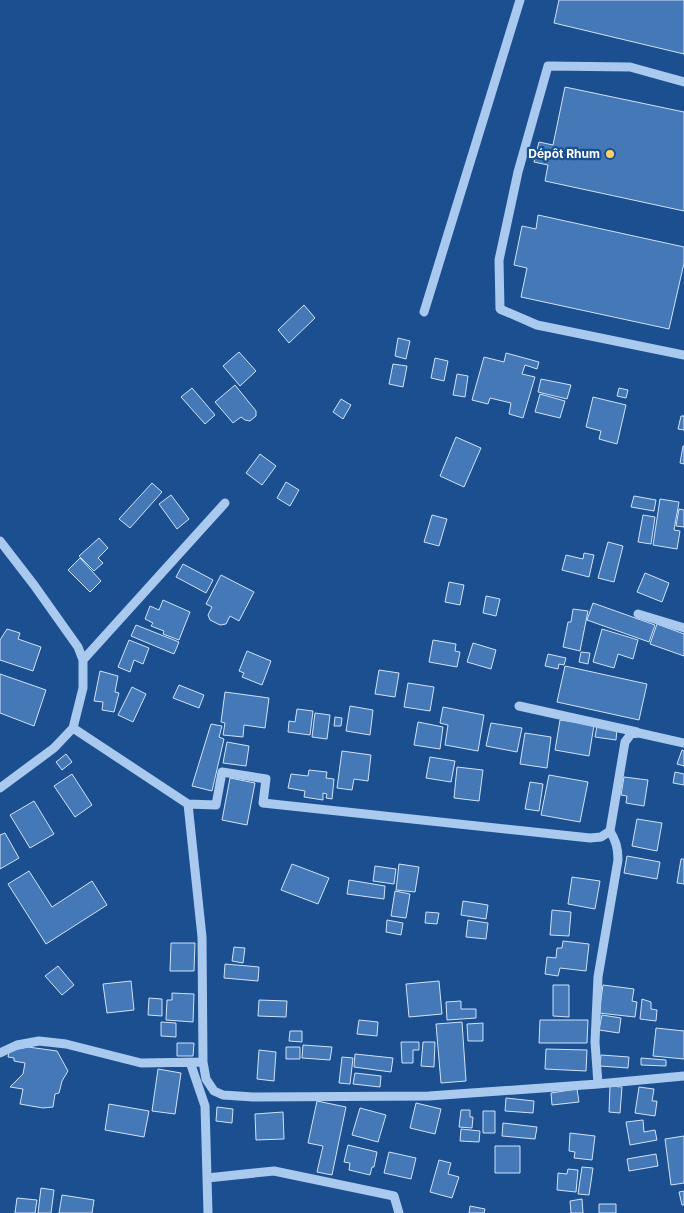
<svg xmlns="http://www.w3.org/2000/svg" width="684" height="1213" font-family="Inter,sans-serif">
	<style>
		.building { fill: #4478b7; stroke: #cfe3fa }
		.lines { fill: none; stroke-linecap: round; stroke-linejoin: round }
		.minor { stroke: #a9c9ee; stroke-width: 9 }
		.poi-dot { fill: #ffd166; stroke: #1b4f8f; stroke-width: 2 }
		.labels { text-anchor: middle; stroke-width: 4.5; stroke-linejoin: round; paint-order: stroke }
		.poi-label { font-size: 12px; font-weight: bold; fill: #fff; stroke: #1b4f8f; text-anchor: end }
	</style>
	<rect width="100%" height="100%" fill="#1b4f8f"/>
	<!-- building -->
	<path class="building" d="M559 0H684V54L554 23Z
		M565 87 684 112V211L545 181 548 165 534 162 539 142 553 145Z
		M538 215 684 247V263L669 329 521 297 527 268 514 265 522 226 536 229Z
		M304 305 315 318 289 343 278 330Z
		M398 338 410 341 406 359 395 356Z
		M239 352 256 371 240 386 223 366Z
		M506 353 539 362 537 369 525 365 522 374 535 377 523 418 509 414 511 403 490 398 488 404 472 400 484 357 504 362Z
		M435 358 448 361 444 381 431 378Z
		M393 364 407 366 403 387 389 384Z
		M457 374 468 376 465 397 453 395Z
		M541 379 571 385 567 399 538 392Z
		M235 385 256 411V416L250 421 245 420 241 417 233 423 215 402Z
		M192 388 215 415 205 424 181 397Z
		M619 388 628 390 626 398 617 396Z
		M540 394 565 401 560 418 535 412Z
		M593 397 626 405 617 444 599 439 601 431 586 427Z
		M341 399 351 405 343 419 333 412Z
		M681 416H684V430L678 429Z
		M456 437 481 448 464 487 440 476Z
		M683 446H684V464L680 463Z
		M260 454 276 466 262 485 246 473Z
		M286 482 299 490 290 506 277 498Z
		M152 483 162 492 130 528 119 519Z
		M171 495 189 519 177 529 159 504Z
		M634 496 656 500 654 511 631 507Z
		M660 499 679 502 674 530 680 531 677 549 653 545Z
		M679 509 684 510V527L676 526Z
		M432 515 447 519 439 546 424 542Z
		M643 515 655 517 651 544 638 542Z
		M99 538 108 548 98 558 103 563 94 571 79 556Z
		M608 542 623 546 614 582 598 578Z
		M584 553 594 555 589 577 562 570 566 555 583 559Z
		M80 558 101 581 90 592 68 570Z
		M183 564 213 580 206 593 176 577Z
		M645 573 669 583 662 602 637 592Z
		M221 575 254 592 239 621 230 616 226 624 220 625 210 620 208 615 212 607 206 604Z
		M449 582 464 585 460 605 445 602Z
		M486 596 500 599 496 616 483 613Z
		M163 600 190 612 179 640 163 634 164 631 151 626 153 623 145 619 150 606 159 610Z
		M593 603 655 625 649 642 587 620Z
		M573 609 588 611 580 651 563 647 568 622H571Z
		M657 624 684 634V656L650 644Z
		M136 625 179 642 174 654 131 636Z
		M7 629 20 633 18 639 41 647 33 671 0 660V640Z
		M602 629 638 640 633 659 618 654 614 668 593 662Z
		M129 640 149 648 143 664 134 660 130 672 118 667Z
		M433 640 456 644 455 651 460 652 457 667 429 662Z
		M473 643 496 650 491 669 467 662Z
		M247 651 271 661 262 685 242 677 244 673 239 671Z
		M581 652 590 653 588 664 579 662Z
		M548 654 566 658 564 665 559 664 558 669 545 666Z
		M565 666 647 684 639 720 557 702Z
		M379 670 399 673 395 697 375 694Z
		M100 671 118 676 115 692 119 693 114 712 102 710 103 702 94 701Z
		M0 674 46 690 34 726 0 713Z
		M408 683 434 687 430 711 404 707Z
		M179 685 204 695 199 708 173 698Z
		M132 687 146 694 133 722 118 715Z
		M225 692 269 698 265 728 244 725 243 737 223 735 225 723 221 722Z
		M350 706 373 710 370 735 346 731Z
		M443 707 484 715 478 751 445 745 448 725 440 723Z
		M297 709 313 711 310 735 288 732 289 721 295 722Z
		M315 713 330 715 327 739 312 737Z
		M335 717 342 718 341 726H334Z
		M560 720 594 725 589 756 555 750Z
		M418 722 443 727 440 749 414 745Z
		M491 723 522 728 517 752 486 746Z
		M211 724 222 726 219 737 224 739 212 791 192 786Z
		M597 726 617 729 616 740 595 737Z
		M525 733 551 737 547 768 520 764Z
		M227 742 249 746 246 766 223 763Z
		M682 750 684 751V766L677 764Z
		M342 751 371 755 368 781 354 779 352 790 337 788Z
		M66 754 72 762 62 770 56 762Z
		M430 757 455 761 451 782 426 778Z
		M457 767 483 770 479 801 454 798Z
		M309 770 327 772 326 778 334 779 332 799 326 798 327 794 323 793V800L304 797 305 791 288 788 291 774 308 776Z
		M675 772 684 774V785L673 783Z
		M72 774 92 805 75 817 54 786Z
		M549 775 588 782 580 822 541 815Z
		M624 777 648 780 644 806 626 803 627 796 621 795Z
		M230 778 255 783 247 825 222 820Z
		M530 782 543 784 539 811 525 809Z
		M34 801 54 834 30 848 10 815Z
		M637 819 662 823 657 851 632 846Z
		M5 833 19 858 0 869V835Z
		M627 856 660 862 657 879 624 873Z
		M681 859H684V884L677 883Z
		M292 864 329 878 318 904 281 890Z
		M399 864 419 867 415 892 396 890Z
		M375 866 396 869 394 884 373 881Z
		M29 871 52 907 92 881 107 905 46 944 8 884Z
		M572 877 600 881 595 909 568 904Z
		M349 880 385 886 384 899 347 894Z
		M395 891 410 894 406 918 391 916Z
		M463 901 488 905 486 919 461 915Z
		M552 910 571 912 569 936 550 935Z
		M426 912 439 913 437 924 425 923Z
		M387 920 403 923 401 935 386 932Z
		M468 920 488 923 486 939 466 937Z
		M563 941 589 944 586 971 560 968 558 976 545 974 547 957 556 958 557 948H562Z
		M171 943H195L194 971H170Z
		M234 947 245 948 243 963 232 961Z
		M225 964 259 967 258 981 224 978Z
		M58 966 74 985 62 995 45 976Z
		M131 981 134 1010 107 1013 103 984Z
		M439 981 442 1014 409 1017 406 984Z
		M553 985H569V1017L553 1016Z
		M603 985 634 989 632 1001 637 1002 635 1017 599 1013Z
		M172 993 194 994 193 1022 166 1020 167 1000H172Z
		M149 998 162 999V1016L148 1015Z
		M642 999 651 1002V1009L657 1010 656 1021 640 1019Z
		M259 1000 287 1001 286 1017 258 1016Z
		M461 1001V1009H476V1018L447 1020 446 1002Z
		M602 1015 621 1018 619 1033 599 1030Z
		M359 1020 378 1022 377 1036 357 1034Z
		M540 1020H588L587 1043H539Z
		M161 1022 176 1023V1037L161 1036Z
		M462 1022 466 1081 441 1083 436 1024Z
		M483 1023V1041H468L467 1024Z
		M656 1028 684 1031V1059L653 1056Z
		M290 1031H302V1042L289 1041Z
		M401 1042H419V1050H413V1063H402Z
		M423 1042H435L434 1067 421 1066Z
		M177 1043H194L193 1056H177Z
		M303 1045 332 1047 330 1060 302 1058Z
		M28 1047 57 1051 68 1071 62 1081 59 1093 55 1094 53 1107 43 1108 20 1104 23 1089 10 1087 23 1074 25 1063 14 1061V1058L8 1057 9 1051Z
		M286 1047H300V1059H286Z
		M546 1049 587 1050 586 1071 545 1069Z
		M259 1050 276 1052 274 1081 257 1079Z
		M355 1054 393 1058 391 1072 354 1067Z
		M601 1055 629 1057 628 1068 600 1066Z
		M342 1057 353 1058 350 1084 339 1083Z
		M641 1058 666 1060V1066L641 1065Z
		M158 1069 181 1073 175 1114 152 1111Z
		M355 1073 381 1076 380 1087 353 1084Z
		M610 1086 622 1087 620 1113 609 1112Z
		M639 1087 654 1089 652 1101H657L655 1116 635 1113Z
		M577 1089 579 1102 552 1105 551 1093Z
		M506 1098 534 1101 533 1113 505 1111Z
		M317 1101 346 1107 332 1175 317 1172 323 1146 308 1143Z
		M416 1103 441 1109 435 1134 410 1128Z
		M109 1104 149 1111 144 1137 105 1130Z
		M217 1107 233 1109 232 1123 216 1121Z
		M360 1108 386 1115 378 1142 352 1135Z
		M461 1110H470V1117H473L472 1128 459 1127Z
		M483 1111H495V1133H483Z
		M283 1112 284 1139 256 1140 255 1114Z
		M643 1120 644 1132 655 1130 657 1140 630 1145 626 1122Z
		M503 1123 537 1127 535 1139 502 1136Z
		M461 1129 480 1131 479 1142 460 1141Z
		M570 1133 595 1136 592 1160 574 1158 575 1152 569 1151Z
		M684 1136V1183L671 1185 665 1139Z
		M348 1145 377 1152 374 1167H372L370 1175 349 1170 350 1163 344 1162Z
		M495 1146H520V1173H495Z
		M389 1152 416 1158 411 1179 384 1173Z
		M656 1154 658 1166 629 1171 627 1159Z
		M439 1160 451 1163 448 1174 459 1177 452 1198 430 1192Z
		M582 1167 593 1168 589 1195 578 1194Z
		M568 1169 578 1170 576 1192 557 1190 558 1173 567 1174Z
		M41 1188 54 1190 51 1213H38Z
		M684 1191V1205H682L679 1192Z
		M62 1195 94 1200 92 1213H59Z
		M17 1198 37 1200 35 1213H15Z
		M582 1199 583 1213H571L570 1201Z
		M599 1204H616V1213H599Z
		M470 1206 485 1209 484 1213H469Z"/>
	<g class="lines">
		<!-- minor -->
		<path class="minor" d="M684 82 630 67 548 66 518 172 499 260 500 309 537 325 684 355
			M424 312 520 0
			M0 541 34 585 78 647 83 660V688L73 728 54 748 0 788
			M638 614 684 628
			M83 660 225 503
			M519 706 637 732
			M73 728 188 804 202 937 203 1062
			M188 804 216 805 222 772 266 779 263 803 590 838 601 837 610 831 625 742 631 734 639 733 684 743
			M0 1053 17 1045 39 1041 66 1044 141 1063 203 1062 206 1079 214 1091 223 1095 253 1097 429 1096 598 1084 684 1076
			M190 1062 205 1106 208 1213
			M598 1084 595 1042 598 977 618 860C618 848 616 841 610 831
			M207 1178 274 1171 394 1196 399 1213"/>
	</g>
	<!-- markers -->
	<circle class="poi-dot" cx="610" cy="154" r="5"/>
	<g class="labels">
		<!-- poi labels -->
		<g class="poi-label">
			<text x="600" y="158">Dépôt Rhum</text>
		</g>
	</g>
</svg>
